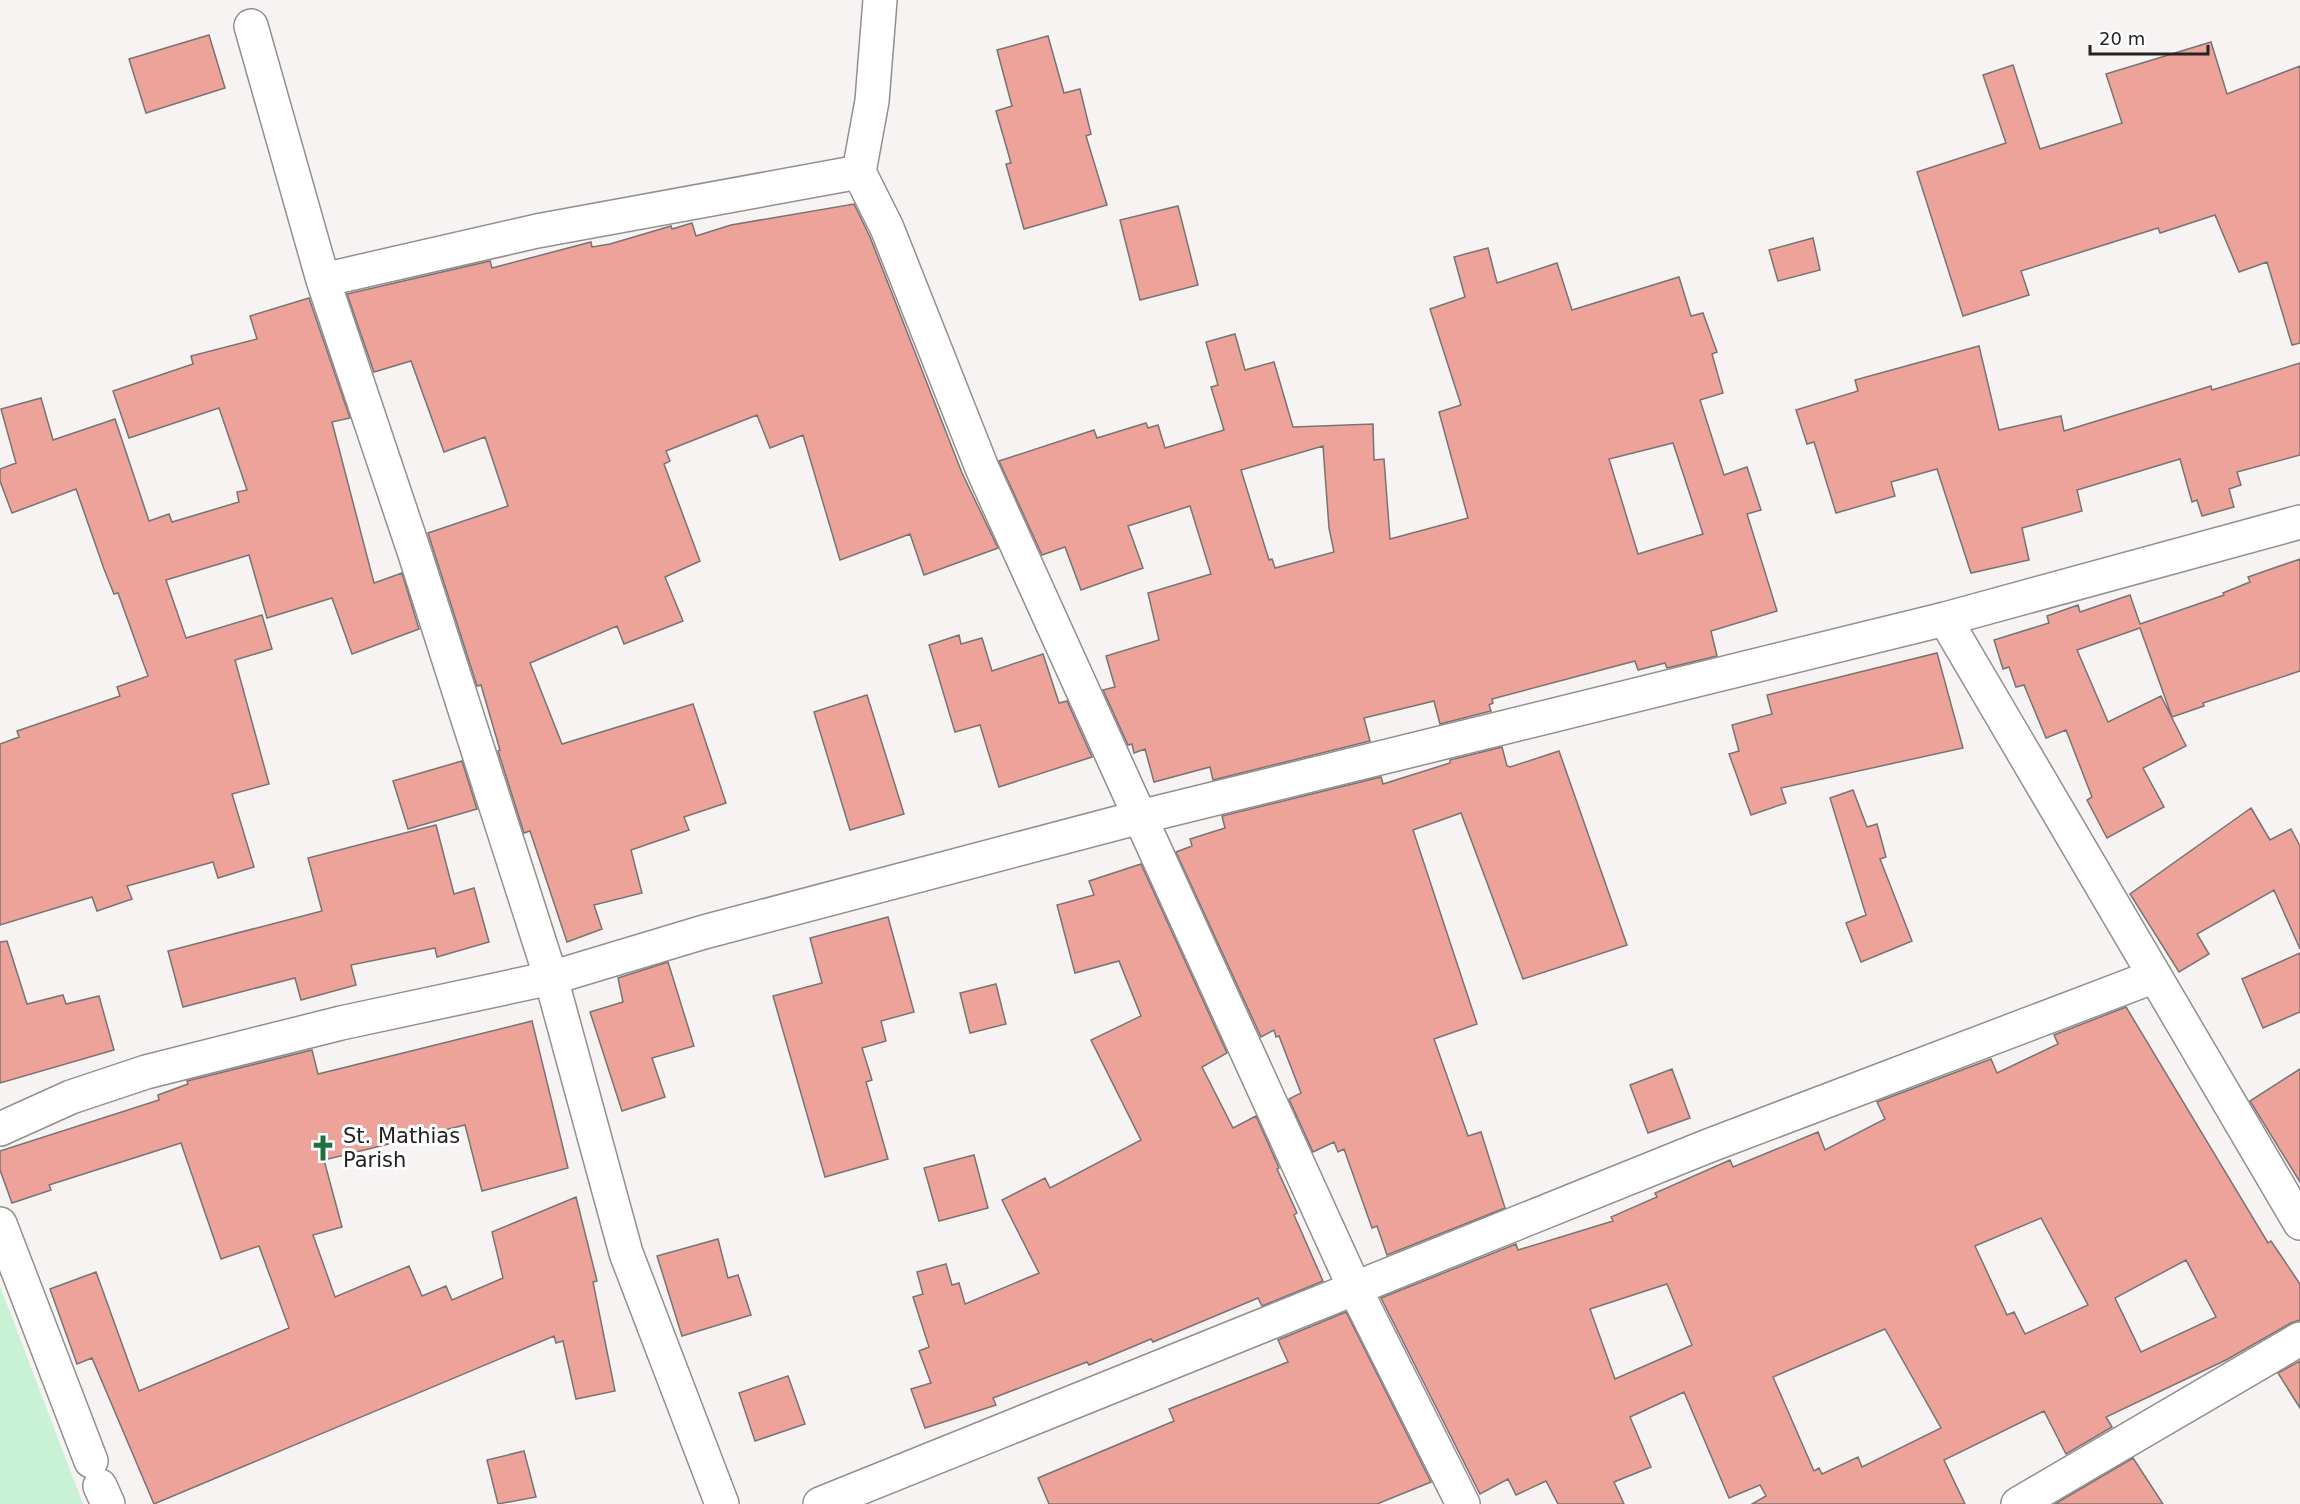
<svg xmlns="http://www.w3.org/2000/svg" width="2300" height="1504" font-family="'DejaVu Sans',sans-serif">
	<style>
		.green { fill: #c9f2d4 }
		.building { fill: #eda29a; stroke: #787473; stroke-width: 1.5; fill-rule: evenodd }
		.lines { fill: none; stroke-linecap: round; stroke-linejoin: round }
		.minor-casing { stroke: #938f8e; stroke-width: 36 }
		.minor { stroke: #fff; stroke-width: 33 }
		.labels { text-anchor: middle; stroke-width: 6; stroke-linejoin: round; paint-order: stroke }
		.poi-label { font-size: 21px; fill: #242322; stroke: #fff; text-anchor: start }
	</style>
	<rect width="100%" height="100%" fill="#f7f3f2"/>
	<!-- green -->
	<path class="green" d="M0 1286 83 1504H0Z"/>
	<!-- building -->
	<path class="building" d="M209 35 225 88 146 113 129 59Z
		M1048 36 1064 93 1080 89 1091 134 1086 136 1107 205 1024 229 1006 164 1011 163 996 111 1012 106 997 50Z
		M2211 42 2227 94 2300 66V343L2292 345 2267 262 2239 272 2215 215 2160 233 2158 228 2021 271 2029 295 1963 316 1917 172 2006 143 1983 75 2013 65 2040 149 2122 123 2106 74Z
		M854 204 870 237 962 473 998 548 924 575 910 534 840 560 803 435 770 448 757 415 666 451 670 461 664 464 700 561 665 577 683 621 624 644 617 626 530 663 562 744 693 704 726 803 684 817 689 830 631 850 642 893 594 905 602 929 567 942 530 831 524 833 498 751 500 750 481 685 477 686 428 533 508 506 485 437 444 452 411 361 374 372 347 294 490 261 492 268 591 242 592 247 610 244 671 226 672 229 692 223 696 236 731 225Z
		M1178 206 1198 285 1140 300 1120 220Z
		M1813 238 1820 270 1778 281 1769 250Z
		M1488 248 1497 283 1557 263 1572 310 1679 277 1691 316 1703 313 1717 352 1712 354 1723 393 1700 400 1724 475 1747 467 1761 510 1747 514 1777 611 1711 631 1717 656 1667 668 1665 663 1638 670 1635 661 1492 699 1493 703 1489 705 1491 711 1440 724 1434 701 1364 718 1370 741 1213 780 1210 767 1154 782 1145 749 1134 753 1132 744 1128 745 1103 690 1115 687 1106 656 1159 640 1148 593 1211 574 1190 506 1128 526 1143 568 1081 590 1065 547 1042 555 999 461 1094 430 1097 438 1146 423 1148 428 1158 425 1165 448 1224 430 1211 387 1218 385 1206 342 1235 334 1245 370 1274 362 1293 427 1373 424 1374 460 1384 459 1390 539 1468 518 1439 412 1461 405 1430 309 1465 297 1454 257ZM1673 443 1703 534 1638 554 1609 459ZM1323 446 1329 528 1334 552 1275 568 1272 559 1269 560 1241 470Z
		M309 298 350 418 332 422 374 583 402 573 419 629 352 654 332 598 267 618 249 555 166 580 186 638 262 615 272 649 235 660 269 784 232 794 254 867 218 878 213 862 127 886 132 899 97 911 92 897 0 925V744L19 737 17 731 120 696 117 687 148 676 118 593 114 594 104 569 76 489 12 513 0 481V469L16 463 1 409 41 398 53 440 115 419 149 521 169 514 172 522 239 502 237 492 247 490 219 408 129 438 113 391 193 364 191 356 257 339 250 316Z
		M1979 346 1999 430 2061 416 2064 431 2211 386 2212 390 2300 363V455L2237 472 2241 485 2229 489 2234 507 2202 516 2197 500 2192 502 2180 459 2077 490 2082 511 2022 528 2029 560 1971 573 1937 469 1891 482 1895 496 1836 513 1814 442 1807 444 1796 410 1858 391 1855 380Z
		M2300 559V671L2203 703 2204 706 2172 717 2140 628 2077 650 2108 722 2161 696 2186 746 2143 768 2164 807 2107 838 2087 800 2092 797 2066 730 2046 738 2024 685 2016 687 2009 667 2003 669 1994 640 2049 623 2047 616 2078 605 2080 612 2130 595 2140 624 2224 595 2223 593 2250 582 2248 577Z
		M959 635 961 644 982 638 992 671 1043 654 1059 703 1067 701 1092 757 999 787 980 725 955 732 929 645Z
		M1937 653 1963 748 1781 788 1786 803 1751 815 1729 754 1739 751 1732 725 1772 714 1767 695Z
		M867 695 904 814 850 830 814 712Z
		M1502 747 1507 766 1510 767 1559 751 1627 945 1523 979 1461 813 1413 830 1477 1024 1434 1039 1468 1136 1481 1132 1505 1208 1387 1255 1377 1226 1372 1228 1344 1149 1338 1152 1334 1142 1313 1152 1289 1099 1301 1093 1279 1036 1276 1037 1274 1030 1261 1037 1176 852 1192 846 1190 839 1225 828 1222 816 1381 777 1383 784 1450 763V760Z
		M462 761 477 809 408 829 393 781Z
		M1853 790 1867 827 1877 824 1886 857 1880 859 1912 941 1861 962 1846 923 1866 915 1830 798Z
		M2251 808 2270 840 2291 829 2300 846V949L2274 890 2197 934 2209 954 2179 972 2130 894Z
		M436 825 454 894 474 888 489 942 437 957 435 948 351 965 356 985 301 1000 295 978 183 1007 168 951 322 911 308 858Z
		M1141 864 1227 1053 1202 1067 1233 1128 1256 1116 1279 1168 1277 1169 1297 1213 1294 1215 1323 1281 1262 1306 1258 1298 1153 1342 1151 1339 1089 1365 1087 1362 993 1398 996 1405 925 1428 911 1389 931 1383 919 1351 929 1347 913 1297 923 1294 917 1272 946 1264 952 1285 959 1283 965 1304 1039 1273 1002 1200 1045 1178 1050 1188 1141 1140 1091 1040 1141 1016 1119 961 1075 973 1057 905 1094 895 1089 881Z
		M888 917 914 1012 881 1021 886 1041 862 1048 872 1080 866 1082 888 1159 825 1177 773 996 822 983 810 938Z
		M7 941 27 1004 63 995 66 1004 99 996 114 1050 0 1083V942Z
		M2300 953V1012L2263 1028 2242 979Z
		M668 962 694 1046 652 1058 665 1097 622 1111 590 1012 623 1002 618 978Z
		M996 984 1006 1024 970 1033 960 993Z
		M2126 1007 2268 1243 2271 1241 2300 1284V1320L2291 1323 2226 1360 2106 1417 2112 1427 2066 1454 2044 1411 1944 1460 1965 1504H1752L1766 1496 1760 1485 1729 1498 1684 1392 1630 1417 1651 1467 1614 1482 1624 1504H1558L1546 1481 1516 1495 1508 1479 1480 1494 1381 1298 1516 1244 1518 1250 1613 1221 1611 1217 1657 1197 1655 1193 1730 1160 1733 1167 1818 1132 1825 1150 1885 1119 1877 1102 1991 1059 1997 1073 2058 1044 2054 1035ZM2041 1218 2088 1305 2025 1334 2014 1312 2007 1315 1975 1246ZM2186 1260 2216 1317 2141 1352 2115 1298ZM1667 1284 1692 1345 1615 1379 1590 1309ZM1885 1329 1941 1428 1862 1467 1858 1457 1822 1474 1819 1468 1814 1471 1773 1377Z
		M532 1021 568 1168 482 1191 465 1125 324 1160 342 1227 313 1235 335 1297 409 1266 422 1296 446 1286 452 1300 503 1278 492 1232 576 1197 597 1281 593 1282 615 1391 576 1399 563 1341 556 1343 554 1336 154 1504 92 1358 77 1364 50 1289 96 1272 139 1391 289 1328 259 1246 221 1259 181 1143 49 1185 51 1190 12 1203 0 1170V1151L159 1100 158 1095 188 1084 187 1081 312 1050 318 1074Z
		M1672 1069 1690 1118 1648 1133 1630 1085Z
		M2300 1069V1182L2250 1101Z
		M974 1155 988 1208 939 1221 924 1168Z
		M718 1239 728 1278 738 1275 751 1315 682 1336 657 1256Z
		M1346 1312 1431 1482 1377 1504H1049L1038 1478 1174 1421 1169 1409 1288 1362 1278 1340Z
		M2300 1361V1408L2278 1373Z
		M788 1376 805 1424 755 1441 739 1393Z
		M524 1451 536 1497 498 1504 487 1460Z
		M2133 1458 2163 1504H2055Z"/>
	<g class="lines">
		<!-- minor casing -->
		<g class="minor-casing">
			<path id="minor" d="M880 0 872 101 859 172 887 228 982 468 1140 817 1355 1289 1463 1504
				M251 26 323 280 415 554 551 978 626 1253 722 1504
				M323 280 537 231 859 172
				M1945 619 2300 1223
				M0 1129 71 1097 146 1072 341 1023 551 978 704 932 1140 817 1945 619 2300 522
				M0 1224 91 1461
				M100 1486 108 1504
				M820 1504 1708 1146 2155 976
				M2018 1504 2300 1339"/>
		</g>
		<!-- minor -->
		<use href="#minor" class="minor"/>
	</g>
	<!-- icons -->
	<defs>
		<g id="church-bare" transform="scale(2.07)"><path d="M-1.2-6h2.4v3.5h3.3v2.4h-3.3V6h-2.4V-.1h-3.3v-2.4h3.3Z" fill="#1e7041" stroke="#fff" stroke-width="2.5" paint-order="stroke"/></g>
	</defs>
	<g fill-rule="evenodd">
		<use href="#church-bare" x="323" y="1148"/>
	</g>
	<g class="labels">
		<!-- poi labels -->
		<g class="poi-label">
			<text x="343" y="1143">St. Mathias<tspan x="343" dy="24">Parish</tspan></text>
		</g>
	</g>
	<!-- scale -->
	<path d="M2090 45v9h118v-9" fill="none" stroke="#242322" stroke-width="3"/>
	<text x="2099" y="45" font-size="18" fill="#242322" stroke="#ffffff" stroke-width="4.5" paint-order="stroke">20 m</text>
</svg>
